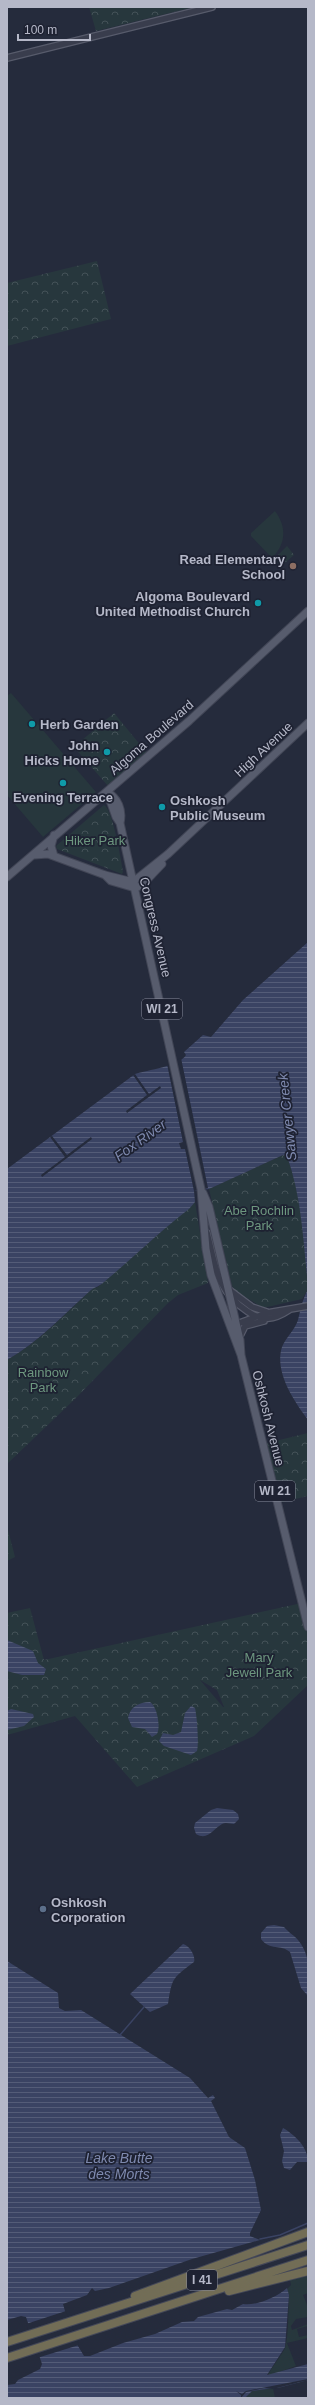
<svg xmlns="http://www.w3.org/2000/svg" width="315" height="2405" font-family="Arial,sans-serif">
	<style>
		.green { fill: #27373d }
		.park { fill: url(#park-crowns); fill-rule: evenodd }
		.water { fill: url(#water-rules) }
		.pier { fill: #252b3c }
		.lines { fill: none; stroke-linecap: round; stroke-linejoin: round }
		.stream { stroke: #3a4363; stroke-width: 1.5 }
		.minor-casing { stroke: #575b6b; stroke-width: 8 }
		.major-casing { stroke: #424656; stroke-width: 9 }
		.highway-casing { stroke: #444858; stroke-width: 10 }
		.minor { stroke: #393d4d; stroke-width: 5.5 }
		.major { stroke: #575c6d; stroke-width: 7 }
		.highway { stroke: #726d56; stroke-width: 8 }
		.education-dot { fill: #8d6e63; stroke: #1e2232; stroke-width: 1.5 }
		.culture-dot { fill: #0f9aa8; stroke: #1e2232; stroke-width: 1.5 }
		.service-dot { fill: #5c6f8a; stroke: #1e2232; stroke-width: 1.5 }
		.labels { text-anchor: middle; stroke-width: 3.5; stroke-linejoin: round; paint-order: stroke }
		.shield { fill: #1e2232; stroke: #888b9b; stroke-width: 1 }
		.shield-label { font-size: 12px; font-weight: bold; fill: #b5b8c8 }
		.poi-label { font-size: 13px; font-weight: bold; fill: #b5b8c8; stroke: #1e2232; text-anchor: end }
		.street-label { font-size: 13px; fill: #b5b8c8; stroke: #1e2232 }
		.park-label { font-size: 13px; fill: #6d977f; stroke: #1e2232 }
		.water-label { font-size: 14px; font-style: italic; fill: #7e89ae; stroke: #1e2232 }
	</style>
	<defs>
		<pattern id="park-crowns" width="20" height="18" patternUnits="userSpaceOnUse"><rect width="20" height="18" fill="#27373d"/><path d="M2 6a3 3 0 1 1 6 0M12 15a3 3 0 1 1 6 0" fill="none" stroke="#445258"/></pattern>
		<pattern id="water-rules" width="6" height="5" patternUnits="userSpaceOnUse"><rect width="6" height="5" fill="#3a4363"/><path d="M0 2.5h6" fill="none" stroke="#545c78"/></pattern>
	</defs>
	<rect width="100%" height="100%" fill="#252b3c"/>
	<!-- green -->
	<path class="green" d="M275 511C287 527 286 544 272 558L251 536V533Z
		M11 693 96 792 43 837 7 795V696Z
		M308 2276V2293L303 2295 308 2307V2317L296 2319 291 2326 292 2330 308 2324V2326L297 2329 299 2337 308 2335V2338L287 2343 296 2366 268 2376C268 2372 282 2355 285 2348 289 2335 288 2310 289 2295L287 2289 291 2285 290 2280Z
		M273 2388 275 2398H245L252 2391Z"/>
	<!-- park -->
	<path class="park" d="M89 7H194L96 31Z
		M97 261 111 319 7 346V283Z
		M287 546 294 555 280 567 275 558Z
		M114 713 147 753 108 786 74 747Z
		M104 805C113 810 121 860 123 872L122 874 57 849 56 846Z
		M283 1155 287 1156 297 1187 302 1211 308 1289 302 1299 263 1308 236 1291 232 1286 209 1189Z
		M195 1202 208 1283 178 1295 167 1304 76 1398 7 1464V1360C39 1342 66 1313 93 1288L98 1287Z
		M308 1433V1496L278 1503 263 1444Z
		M7 1526 15 1557 7 1561Z
		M302 1603 308 1627V1685L254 1736 137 1787 75 1716 7 1735V1613L30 1608 44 1660ZM200 1680 217 1690 224 1707H223Z"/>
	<!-- water -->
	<path class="water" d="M308 942V1285C303 1241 302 1198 287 1156L283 1155 209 1189 194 1191 195 1202 189 1209C159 1232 133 1258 104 1282 100 1286 95 1287 91 1290 64 1314 39 1342 7 1360V1169L135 1074C147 1070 180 1066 186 1055L184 1052 203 1035 211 1037 243 1000Z
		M308 1289V1420C294 1401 274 1372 282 1347 286 1337 295 1330 298 1320 301 1308 302 1301 308 1289Z
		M7 1640 33 1651 38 1663 46 1669 44 1675H22L7 1671Z
		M150 1702C157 1706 161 1727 157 1734L152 1737 145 1729 132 1727 128 1718C130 1707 139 1702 150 1702Z
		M191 1706 195 1708C197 1716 199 1744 197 1751L191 1755 164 1746 159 1741 163 1733 173 1735 181 1732 185 1713Z
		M11 1709 33 1714 34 1717 24 1726 7 1730V1711Z
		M217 1808 233 1810 238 1814 239 1819 234 1824C230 1824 226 1822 222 1824 213 1829 208 1841 196 1834L194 1828 195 1823 211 1810Z
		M274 1925 284 1927C289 1933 294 1935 298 1940 312 1957 308 1975 308 1996L301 1988 290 1952C281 1944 270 1951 261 1939V1933L267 1926Z
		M183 1944C189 1945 196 1956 194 1962 173 1978 172 1977 168 2004L150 2012 130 1994Z
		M7 1961 58 1993 59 2008 65 2011 81 2010 190 2078 208 2098 213 2095 215 2098 211 2101 229 2137 245 2148 255 2180 261 2210 250 2233V2236L260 2240 192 2259 109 2288 95 2291 92 2288 87 2295 63 2304 72 2336 84 2356H90L123 2343 155 2334 182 2322 194 2321 198 2317 227 2309 232 2310 243 2304C255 2306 276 2298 287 2288L289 2295 285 2347 267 2375 308 2364V2380L282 2387 252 2391 245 2398H7V2385L15 2384 18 2380 40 2369 42 2364 26 2317 21 2316 7 2320Z
		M283 2128C295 2135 308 2147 308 2162H297L290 2170 284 2168 282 2161 284 2151 280 2135Z"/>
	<!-- pier -->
	<path class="pier" d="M181 1058 208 1188 194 1191 185 1149H181L179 1143 183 1142 167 1064Z
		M135 1074 149 1094 160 1086 161 1088 127 1113 126 1111 147 1095 133 1075Z
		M52 1136 67 1155 91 1137 92 1139 42 1177 41 1175 65 1157 50 1137Z
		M66 2311 79 2345 37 2358 26 2324Z
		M308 2379 304 2383V2381L273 2389 264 2388 246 2392 241 2398V2395L236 2391 242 2394 246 2391Z"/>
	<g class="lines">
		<!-- stream -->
		<path class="stream" d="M120 2035 144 2007
			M260 2239 280 2235 308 2223"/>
		<!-- minor casing -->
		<g class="minor-casing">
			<path id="minor" d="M7 58 212 7
				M207 1233C216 1267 216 1290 247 1311 262 1322 274 1320 289 1310
				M228 1289 252 1307 267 1312
				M234 1325 267 1313 308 1306
				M240 1336 245 1326 264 1321"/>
		</g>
		<!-- major casing -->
		<g class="major-casing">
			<path id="major" d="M107 792C118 798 123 810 120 823L201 1189 206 1249 211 1275 241 1355
				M107 792 116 817 120 823
				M34 855 48 854 105 875 133 882
				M54 856 51 846 54 835
				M105 875 111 881 135 888 142 885 162 864
				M7 877 189 721 308 611
				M133 882 168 854 308 723
				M203 1193 209 1207 240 1340 241 1355 308 1627"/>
		</g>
		<!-- highway casing -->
		<g class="highway-casing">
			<path id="highway" d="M229 2291 308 2271
				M135 2296 308 2232
				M7 2342 308 2245
				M7 2358 308 2260"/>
		</g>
		<!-- minor -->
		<use href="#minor" class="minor"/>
		<!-- major -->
		<use href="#major" class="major"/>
		<!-- highway -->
		<use href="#highway" class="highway"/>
	</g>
	<!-- markers -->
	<circle class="education-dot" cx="293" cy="566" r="4"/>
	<g class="culture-dot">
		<circle cx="258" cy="603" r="4"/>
		<circle cx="32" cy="724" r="4"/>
		<circle cx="107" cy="752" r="4"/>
		<circle cx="63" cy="783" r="4"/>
		<circle cx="162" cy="807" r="4"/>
	</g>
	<circle class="service-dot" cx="43" cy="1909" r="4"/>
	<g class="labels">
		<!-- shield labels -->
		<g class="shield">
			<rect x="142" y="999" width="40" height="20" rx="3"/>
			<rect x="255" y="1481" width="40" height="20" rx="3"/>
			<rect x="187" y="2270" width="30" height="20" rx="3"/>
		</g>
		<g class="shield-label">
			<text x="162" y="1013">WI 21</text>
			<text x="275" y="1495">WI 21</text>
			<text x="202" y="2284">I 41</text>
		</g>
		<!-- poi labels -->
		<g class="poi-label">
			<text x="285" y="564">Read Elementary<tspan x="285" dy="15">School</tspan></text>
			<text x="250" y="601">Algoma Boulevard<tspan x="250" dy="15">United Methodist Church</tspan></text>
			<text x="40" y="729" text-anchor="start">Herb Garden</text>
			<text x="99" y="750">John<tspan x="99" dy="15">Hicks Home</tspan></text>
			<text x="63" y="802" text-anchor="middle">Evening Terrace</text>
			<text x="170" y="805" text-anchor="start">Oshkosh<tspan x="170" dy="15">Public Museum</tspan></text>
			<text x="51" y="1907" text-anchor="start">Oshkosh<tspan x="51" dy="15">Corporation</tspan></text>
		</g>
		<!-- street labels -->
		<g class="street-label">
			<text transform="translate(151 737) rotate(-41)" y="5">Algoma Boulevard</text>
			<text transform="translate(263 749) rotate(-43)" y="5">High Avenue</text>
			<text transform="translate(156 927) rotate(77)" y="5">Congress Avenue</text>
			<text transform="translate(269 1418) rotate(76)" y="5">Oshkosh Avenue</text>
		</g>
		<!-- park labels -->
		<g class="park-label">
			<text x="95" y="845">Hiker Park</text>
			<text x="259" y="1215">Abe Rochlin<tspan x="259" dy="15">Park</tspan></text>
			<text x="43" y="1377">Rainbow<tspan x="43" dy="15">Park</tspan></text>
			<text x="259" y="1662">Mary<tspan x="259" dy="15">Jewell Park</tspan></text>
		</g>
		<!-- water labels -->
		<g class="water-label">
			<text transform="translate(287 1117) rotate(-96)" y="5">Sawyer Creek</text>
			<text transform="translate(140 1140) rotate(-36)" y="5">Fox River</text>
			<text x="119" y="2163">Lake Butte<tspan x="119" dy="16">des Morts</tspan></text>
		</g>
	</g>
	<!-- border -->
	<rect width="315" height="2405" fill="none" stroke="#b5b8c8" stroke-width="16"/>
	<!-- scale -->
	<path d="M18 34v6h72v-6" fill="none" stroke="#b5b8c8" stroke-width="2"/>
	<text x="24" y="34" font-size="12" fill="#b5b8c8" stroke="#1e2232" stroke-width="3" paint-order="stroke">100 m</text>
</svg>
